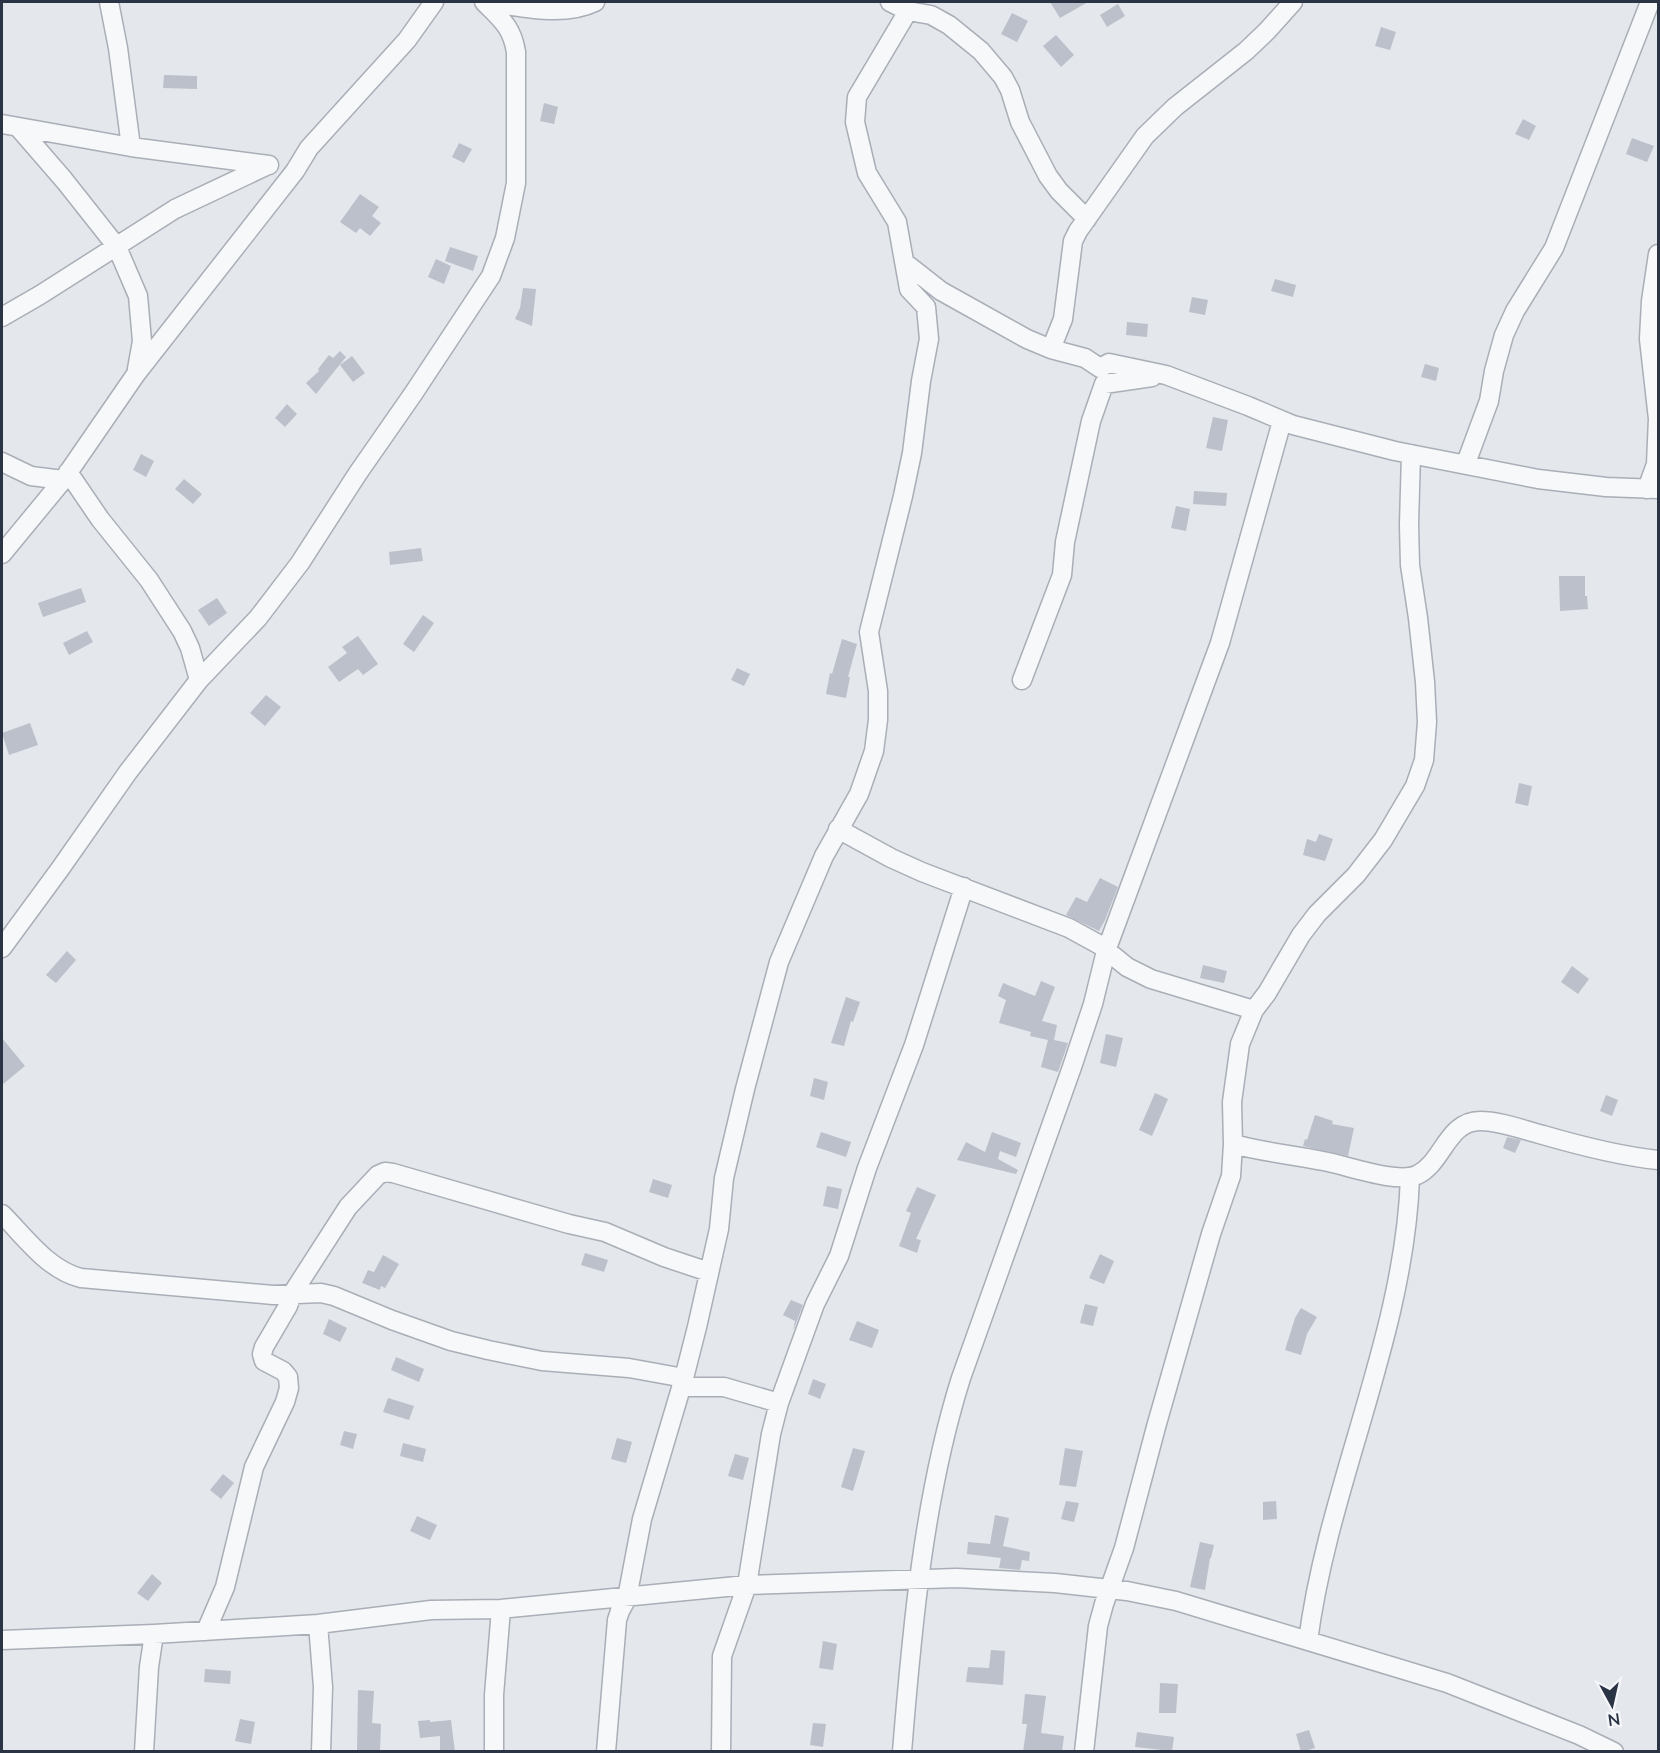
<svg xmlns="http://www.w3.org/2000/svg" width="1660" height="1753" font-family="Lato,sans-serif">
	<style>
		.building { fill: #bbc0ca }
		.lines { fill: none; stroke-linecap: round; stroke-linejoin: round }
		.street-casing { stroke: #a9aeb7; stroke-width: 21 }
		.street { stroke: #f7f8fa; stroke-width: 18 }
	</style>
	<rect width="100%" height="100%" fill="#e4e7ec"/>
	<!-- building -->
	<path class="building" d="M1050 2H1088L1060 18Z
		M1118 4 1125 16 1107 27 1100 15Z
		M1012 13 1028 21 1017 42 1001 34Z
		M1381 27 1396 32 1390 50 1375 46Z
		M1056 35 1074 55 1061 67 1043 46Z
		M164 75 197 76V89L163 88Z
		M544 103 558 107 554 124 540 121Z
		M1523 119 1536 126 1529 140 1515 134Z
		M1632 138 1654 146 1647 162 1626 154Z
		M459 143 472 149 464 163 452 157Z
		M360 194 379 207 372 216 381 223 370 236 360 228 356 233 340 222Z
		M450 247 478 256 473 271 445 261Z
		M436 259 451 266 444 284 428 277Z
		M1275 279 1296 285 1293 297 1271 291Z
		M523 288 536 289 532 326 515 319 520 308Z
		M1192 297 1208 300 1205 315 1189 312Z
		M1127 322 1148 324 1147 337 1126 335Z
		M340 351 346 357 316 394 306 383 319 371 318 369 329 355 333 358Z
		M352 356 365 373 353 382 340 365Z
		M1425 364 1439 368 1436 381 1421 377Z
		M287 404 297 414 285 427 275 418Z
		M1213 417 1228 420 1222 451 1206 448Z
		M141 454 154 461 146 477 133 470Z
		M184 479 202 494 193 504 175 489Z
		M1194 491 1227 493 1226 506 1193 504Z
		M1176 506 1190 509 1186 531 1171 528Z
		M421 548 423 561 390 565 389 552Z
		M1559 576H1585V596H1587L1588 609 1560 611Z
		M81 588 86 602 43 617 38 603Z
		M217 598 227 613 209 626 198 610Z
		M423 615 434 623 414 652 403 644Z
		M87 631 93 642 69 655 63 643Z
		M358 636 378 664 363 675 358 669 339 682 328 667 347 653 342 647Z
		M842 639 857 644 848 677H850L846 698 826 694 830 673 832 674Z
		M737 668 750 674 744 686 731 680Z
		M266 695 281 707 265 726 250 713Z
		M30 723 38 745 9 755 2 733Z
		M1519 783 1532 786 1528 806 1515 803Z
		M1319 834 1333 839 1325 861 1303 855 1307 839 1316 842Z
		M1100 878 1118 887 1105 920 1099 931 1066 915 1076 897 1087 902Z
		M67 951 76 960 56 983 46 975Z
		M1203 965 1227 971 1224 983 1200 978Z
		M1572 966 1589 979 1578 994 1561 982Z
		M1041 981 1055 987 1042 1021 1057 1025 1054 1040 1068 1043 1058 1072 1041 1067 1048 1040 1030 1036 1031 1032 999 1023 1006 1000 998 996 1003 983 1035 996Z
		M846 997 860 1002 853 1022 851 1021 844 1046 831 1043Z
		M1106 1034 1123 1038 1116 1067 1100 1063Z
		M2 1038 25 1066 2 1085Z
		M814 1078 828 1082 824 1100 810 1096Z
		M1155 1093 1168 1099 1152 1136 1139 1130Z
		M1606 1095 1618 1100 1612 1116 1600 1111Z
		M1315 1115 1333 1121 1332 1124 1354 1128 1348 1156 1303 1146 1305 1139 1307 1140Z
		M821 1132 851 1142 846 1157 816 1147Z
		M992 1132 1021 1143 1016 1157 1000 1151 998 1159 1018 1170 1016 1174 957 1160 966 1142 985 1152Z
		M1507 1137 1521 1140 1515 1153 1503 1148Z
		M653 1179 672 1185 668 1198 649 1192Z
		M827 1186 842 1189 838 1209 823 1206Z
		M917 1187 936 1195 916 1239 921 1240 917 1253 899 1246 911 1213 906 1211Z
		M585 1253 608 1260 604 1272 581 1265Z
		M1100 1254 1114 1261 1104 1284 1089 1278Z
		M383 1255 399 1264 385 1288 381 1286 380 1290 362 1283 368 1270 374 1272Z
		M791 1300 803 1305 793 1331 795 1321 783 1315Z
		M1085 1304 1098 1307 1093 1326 1080 1323Z
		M1301 1308 1317 1317 1307 1334 1301 1355 1285 1350 1295 1318Z
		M329 1319 347 1328 340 1342 323 1334Z
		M857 1321 879 1330 872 1348 849 1340Z
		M396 1357 424 1369 419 1382 391 1370Z
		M813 1379 826 1384 820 1399 808 1394Z
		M388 1398 414 1406 409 1420 383 1412Z
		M344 1431 357 1434 353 1449 340 1445Z
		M617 1438 632 1442 626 1463 611 1459Z
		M403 1443 426 1449 423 1462 400 1456Z
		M853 1448 865 1451 853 1491 841 1487Z
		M1065 1448 1083 1451 1076 1487 1059 1485Z
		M735 1454 749 1458 743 1480 728 1476Z
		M223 1474 234 1483 221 1499 210 1490Z
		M1066 1501 1079 1503 1074 1522 1061 1519Z
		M1276 1501 1277 1519 1263 1520V1502Z
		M995 1515 1009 1518 1003 1546 1030 1552 1029 1561 1022 1560 1020 1570 999 1568 1001 1558 967 1554 968 1542 990 1544Z
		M417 1516 437 1525 430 1540 410 1531Z
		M1200 1542 1214 1545 1211 1558H1210L1205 1590 1190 1587Z
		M152 1574 162 1583 148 1601 137 1593Z
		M823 1641 837 1644 833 1670 819 1668Z
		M991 1650 1005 1651 1003 1685 966 1682 968 1667 989 1668Z
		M205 1669 231 1671 230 1684 204 1682Z
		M1160 1683 1178 1684 1176 1713H1159Z
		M358 1690 374 1691 372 1723 381 1724 380 1751H357Z
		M1025 1694 1046 1696 1041 1733 1064 1736 1062 1752H1023L1027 1724H1022Z
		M240 1719 255 1722 251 1744 235 1741Z
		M430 1720V1722L451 1720 455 1752H440V1736L420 1738 418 1721Z
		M813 1723 826 1724 823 1747 810 1745Z
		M1309 1730 1315 1748 1301 1752 1296 1734Z
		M1137 1732 1174 1737 1172 1751 1135 1747Z"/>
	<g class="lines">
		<!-- street casing -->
		<g class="street-casing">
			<path id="street" d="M109 2 118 48 131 147
				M485 2C520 6 562 18 595 2
				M890 2 908 11 931 15 949 25 981 51 1003 77 1010 90 1020 122 1048 176 1059 191 1087 219
				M2 124 131 147 269 165
				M18 127 64 180 117 247 138 296 142 341 137 369
				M904 262 941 291 1027 339 1051 349 1085 358 1100 368 1109 363 1166 375 1248 406 1293 425 1395 451 1538 479 1606 487 1658 489
				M2 317 40 295 175 209 268 165
				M1051 349 1063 319 1073 241 1078 231 1145 136 1175 107 1246 51 1267 31 1293 2
				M2 462 31 476 63 480
				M1466 463 1489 401 1494 371 1504 335 1515 311 1554 248 1650 2
				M68 472 100 519 149 580 182 631 190 648 199 680
				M1647 489 1656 464 1658 419 1649 339 1651 301 1658 254
				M2 554 63 480 136 374 295 171 309 148 407 40 434 2
				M1022 680 1062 575 1065 542 1091 421 1104 384 1152 377
				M838 829 891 858 922 872 1069 928 1100 945 1127 967 1151 979 1254 1010
				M2 948 60 869 128 772 199 680 258 618 300 563 358 473 413 394 491 276 505 238 516 183V52C512 27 501 19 484 2
				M1233 1144C1263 1152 1293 1155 1323 1161 1346 1165 1396 1184 1417 1175 1443 1163 1447 1121 1480 1121 1501 1121 1523 1130 1543 1135 1581 1146 1619 1156 1658 1160
				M2 1214C25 1237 48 1270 81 1278L273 1295 321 1293 334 1296 392 1320 451 1341 488 1350 542 1361 629 1368 684 1378
				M681 1387H724L779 1403
				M318 1624 323 1687 321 1752
				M206 1631 225 1587 254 1467 285 1402 289 1388 288 1377 283 1371 264 1361 262 1354 264 1347 288 1306 292 1294 348 1207 378 1175 385 1172 393 1173 569 1224 605 1232 664 1257 709 1272
				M2 1640 154 1634 318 1624 431 1610 501 1609 747 1585 957 1578 1055 1583 1127 1591 1176 1601 1447 1683 1579 1735 1614 1752
				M1308 1641C1328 1485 1405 1335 1410 1177
				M144 1752 149 1667 154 1634
				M494 1752V1695L501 1609
				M606 1752 617 1620 620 1611 627 1598 642 1519 684 1378 697 1327 719 1229 724 1178 745 1089 779 962 824 856 859 794 874 751 878 720V691L869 632 903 496 912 453 921 381 929 339 926 307 909 289 897 222 867 173 855 122 857 97 908 11
				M721 1752 722 1656 747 1585 771 1434 779 1403 815 1304 839 1256 867 1168 914 1045 964 887
				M902 1752C912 1628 924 1495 961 1378L1072 1067 1093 1004 1106 951 1220 643 1282 421
				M1084 1752 1098 1626 1104 1604 1124 1548 1156 1427 1211 1234 1231 1176 1233 1144 1232 1102 1240 1044 1254 1010 1267 993 1301 935 1317 914 1356 875 1383 840 1415 786 1424 760 1427 722 1425 682 1418 618 1410 565 1409 525 1411 454"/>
		</g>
		<!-- street -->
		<use href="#street" class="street"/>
	</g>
	<!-- border -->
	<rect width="1660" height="1753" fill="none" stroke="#2b3445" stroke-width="6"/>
	<!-- north arrow -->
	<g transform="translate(1612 1705) rotate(172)" stroke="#f4f6f9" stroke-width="4.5" paint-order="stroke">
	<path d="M0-4.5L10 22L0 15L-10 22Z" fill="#2b3445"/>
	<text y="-9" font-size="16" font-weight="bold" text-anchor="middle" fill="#2b3445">N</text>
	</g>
</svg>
